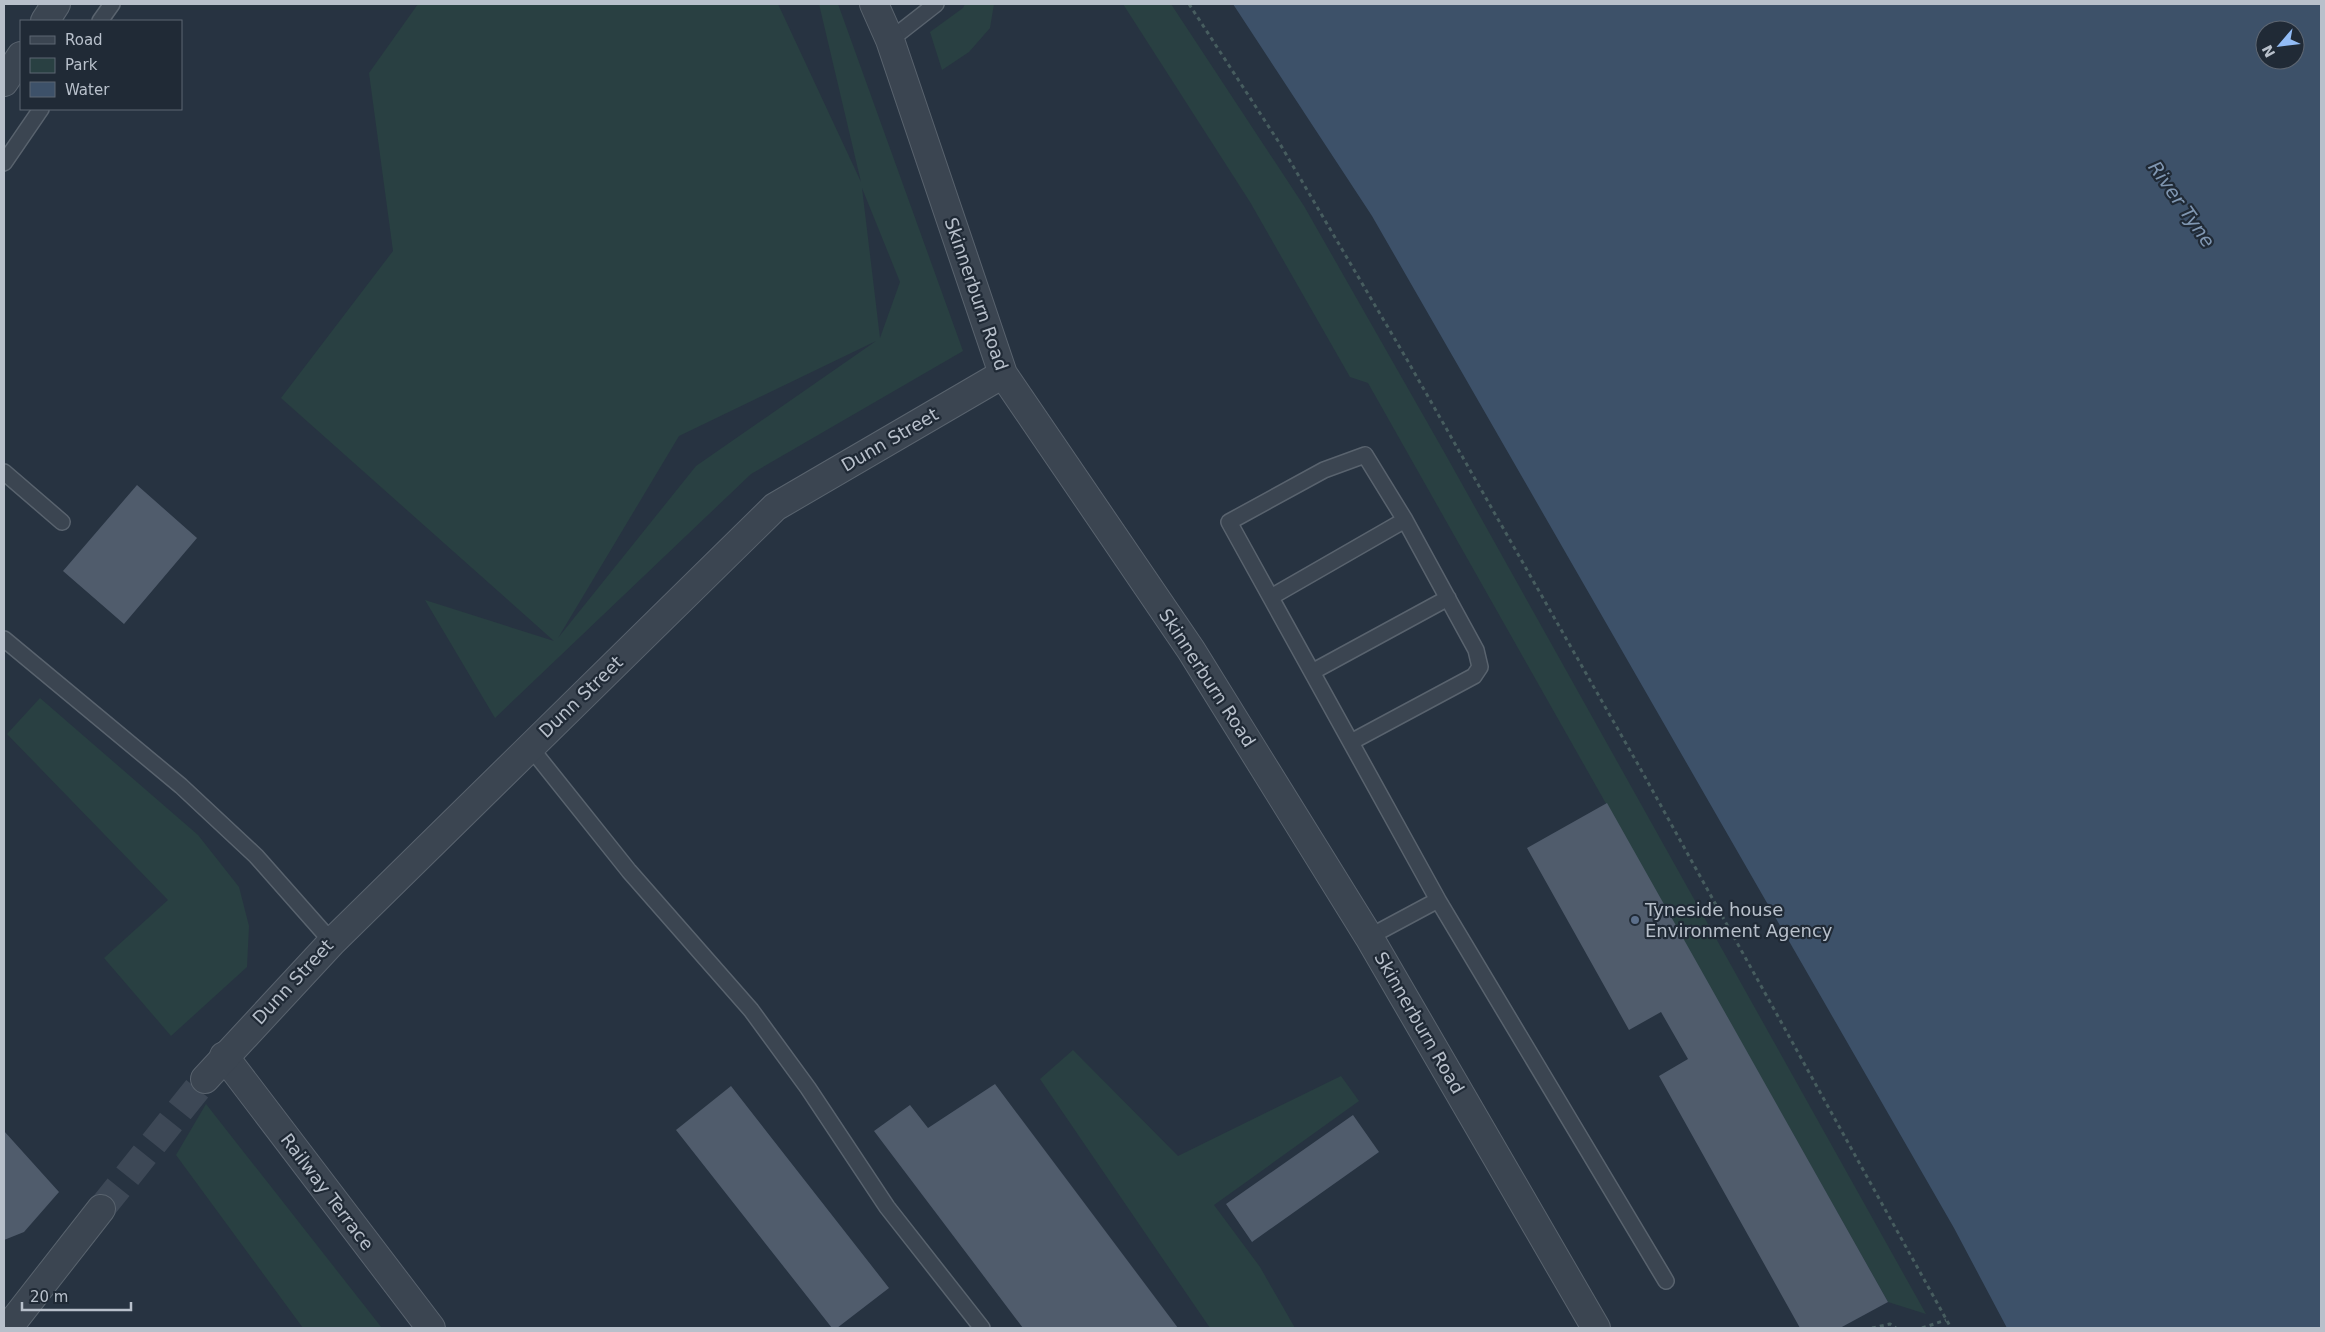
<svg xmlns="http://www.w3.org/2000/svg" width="2325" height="1332" font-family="'DejaVu Sans',sans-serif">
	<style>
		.green { fill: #294042; fill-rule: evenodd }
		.water { fill: #3d5169; fill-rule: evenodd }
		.building { fill: #505c6c }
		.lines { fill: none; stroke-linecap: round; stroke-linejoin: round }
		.tertiary-tunnel { stroke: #3d4856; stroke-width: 28; stroke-dasharray: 28 14; stroke-linecap: butt }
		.service-casing { stroke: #59636e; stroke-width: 18 }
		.minor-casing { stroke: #59636e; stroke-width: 30 }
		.tertiary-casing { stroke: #59636e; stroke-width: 30 }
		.path { stroke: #475d5f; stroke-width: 3; stroke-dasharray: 4 4; stroke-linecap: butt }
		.service { stroke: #3b4551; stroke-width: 15 }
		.minor { stroke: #3b4551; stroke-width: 28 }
		.tertiary { stroke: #3b4551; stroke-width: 28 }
		.service-dot { fill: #5c6f8a; stroke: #202a36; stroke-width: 2 }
		.labels { text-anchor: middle; stroke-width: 4.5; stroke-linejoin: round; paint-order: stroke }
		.street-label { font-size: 18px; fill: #b8c0cb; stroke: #202a36 }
		.poi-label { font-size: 18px; fill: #b8c0cb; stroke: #202a36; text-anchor: start }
		.water-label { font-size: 19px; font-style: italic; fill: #8097b2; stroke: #202a36 }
	</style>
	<rect width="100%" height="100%" fill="#273341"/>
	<!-- green -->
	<path class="green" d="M418 4H778L861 182 819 4H838L963 351 751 474 495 718 425 600 554 641 281 398 393 251 369 73ZM862 188 900 282 880 338ZM876 341 696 466 558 638 679 436Z
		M965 4H994L990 28 969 52 942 70 930 32 963 8Z
		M1123 4H1171L1304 206 1443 450 1926 1314 1888 1302 1368 383 1350 377 1250 202Z
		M40 698 198 835 239 887 249 926 247 967 171 1036 104 958 168 900 7 734Z
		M1073 1050 1178 1156 1341 1076 1359 1101 1214 1205 1260 1267 1295 1328H1210L1040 1079Z
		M206 1104 382 1328H303L176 1155Z"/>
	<!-- water -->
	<path class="water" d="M1233 4H2321V1328H2007L1954 1228 1372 216ZM2265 30H2295V60H2265Z"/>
	<!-- building -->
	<path class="building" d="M137 485 197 538 124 624 63 571Z
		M1607 803 1888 1302 1840 1328H1800L1659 1076 1688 1059 1661 1012 1629 1030 1527 848Z
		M995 1084 1178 1328H1023L874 1131 910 1105 928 1128Z
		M731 1086 889 1288 837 1328H832L676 1130Z
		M1353 1115 1379 1152 1252 1242 1226 1204Z
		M4 1131 59 1192 24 1232 4 1240Z"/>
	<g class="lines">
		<!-- tertiary-tunnel -->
		<path class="tertiary-tunnel" d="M101 1209 205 1079"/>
		<!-- service casing -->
		<g class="service-casing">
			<path id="service" d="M100 21 112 4
				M890 40 936 4
				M4 163 41 109
				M4 472 62 522
				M1271 597 1405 520
				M4 639 181 786 256 856 332 942
				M1312 672 1448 598
				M1351 742 1474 676 1480 667 1476 650 1405 520 1365 455 1324 470 1229 522 1438 900
				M530 747 629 871 751 1010 808 1088 887 1207 982 1328
				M1369 937 1438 900 1666 1281"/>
		</g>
		<!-- minor casing -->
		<g class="minor-casing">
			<path id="minor" d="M45 21 56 4
				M4 82 21 56
				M224 1056 431 1328"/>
		</g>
		<!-- tertiary casing -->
		<g class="tertiary-casing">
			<path id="tertiary" d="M874 4 890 40 1003 374 1191 650 1369 937 1596 1328
				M205 1079 332 942 775 507 1003 374
				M8 1328 101 1209"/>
		</g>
		<!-- path -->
		<path class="path" d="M1189 4 1280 144 1406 358 1640 768 1951 1328
			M1872 1328 1890 1324 1896 1328
			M1922 1328 1946 1320"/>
		<!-- service -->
		<use href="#service" class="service"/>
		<!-- minor -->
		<use href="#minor" class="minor"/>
		<!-- tertiary -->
		<use href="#tertiary" class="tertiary"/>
	</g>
	<!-- markers -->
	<circle class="service-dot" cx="1635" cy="920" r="5"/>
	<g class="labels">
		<!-- street labels -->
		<g class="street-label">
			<text transform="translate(976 294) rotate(71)" y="6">Skinnerburn Road</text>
			<text transform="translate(890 440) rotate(-30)" y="6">Dunn Street</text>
			<text transform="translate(1207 678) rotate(57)" y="6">Skinnerburn Road</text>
			<text transform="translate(581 697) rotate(-44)" y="6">Dunn Street</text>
			<text transform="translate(293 982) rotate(-47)" y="6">Dunn Street</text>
			<text transform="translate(1419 1023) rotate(60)" y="6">Skinnerburn Road</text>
			<text transform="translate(327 1192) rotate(53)" y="6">Railway Terrace</text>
		</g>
		<!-- poi labels -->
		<g class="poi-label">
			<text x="1645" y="916">Tyneside house<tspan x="1645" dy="21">Environment Agency</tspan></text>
		</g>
		<!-- water labels -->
		<g class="water-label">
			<text transform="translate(2182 204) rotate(55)" y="7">River Tyne</text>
		</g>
	</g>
	<!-- border -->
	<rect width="2325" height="1332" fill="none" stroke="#b8c0cb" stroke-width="10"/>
	<!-- legend -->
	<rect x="20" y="20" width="162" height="90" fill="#202a36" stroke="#5d6672"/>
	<rect x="30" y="36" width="25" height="8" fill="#3b4551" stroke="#5d6672"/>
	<text x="65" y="45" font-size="15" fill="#b8c0cb">Road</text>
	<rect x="30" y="58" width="25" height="15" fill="#294042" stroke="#5d6672"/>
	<text x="65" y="70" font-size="15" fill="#b8c0cb">Park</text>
	<rect x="30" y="82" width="25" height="15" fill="#3d5169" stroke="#5d6672"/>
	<text x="65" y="95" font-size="15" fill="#b8c0cb">Water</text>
	<!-- north arrow -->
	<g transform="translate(2280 45) rotate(242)"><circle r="24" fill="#202a36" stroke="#5d6672"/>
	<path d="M0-4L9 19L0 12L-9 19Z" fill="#92bcf6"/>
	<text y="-8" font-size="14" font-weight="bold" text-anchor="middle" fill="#b8c0cb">N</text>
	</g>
	<!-- scale -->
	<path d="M22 1302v8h109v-8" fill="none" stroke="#b8c0cb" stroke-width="2.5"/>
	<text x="30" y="1302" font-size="15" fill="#b8c0cb" stroke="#202a36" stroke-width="4" paint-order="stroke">20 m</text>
</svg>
